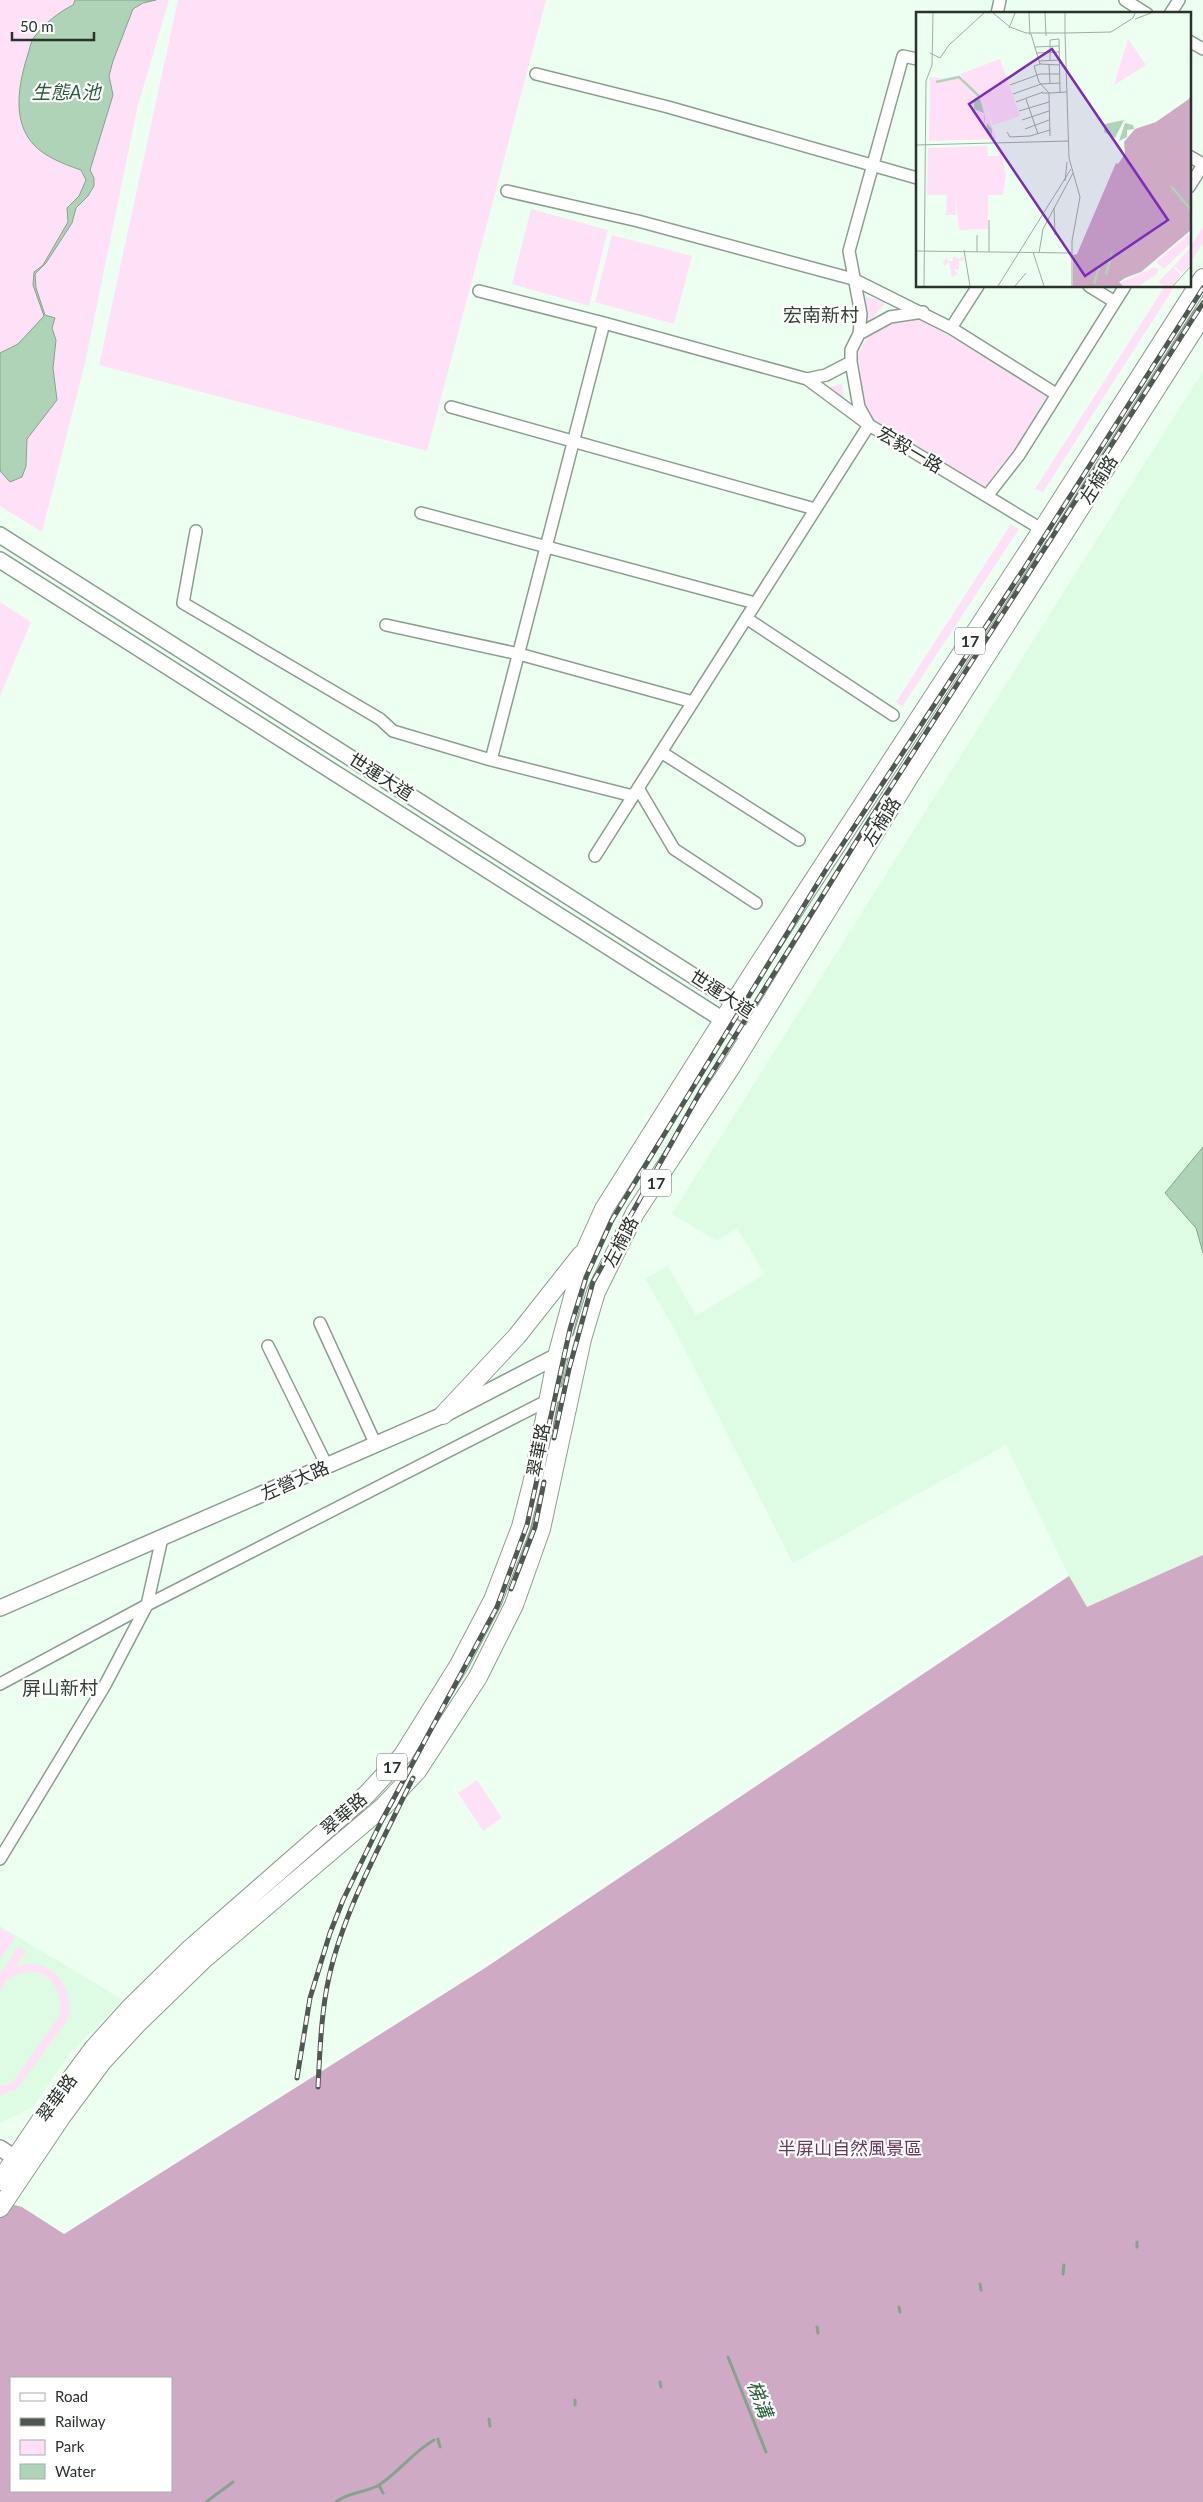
<svg xmlns="http://www.w3.org/2000/svg" width="1203" height="2502" font-family="Lato,'Noto Sans TC',sans-serif">
	<style>
		.built { fill: #defbe4 }
		.green { fill: #ffe1f7 }
		.forest { fill: #ceaac5; fill-rule: evenodd }
		.water { fill: #aed3b6; stroke: #86a38c }
		.lines { fill: none; stroke-linecap: round; stroke-linejoin: round }
		.stream { stroke: #86a38c; stroke-width: 3 }
		.street-casing { stroke: #8a9f8f; stroke-width: 14 }
		.secondary-casing { stroke: #8a9f8f; stroke-width: 18 }
		.primary-casing { stroke: #8a9f8f; stroke-width: 20 }
		.street { stroke: #fff; stroke-width: 11 }
		.secondary { stroke: #fff; stroke-width: 15 }
		.primary { stroke: #fff; stroke-width: 18 }
		.rail-casing { stroke: #4f5951; stroke-width: 5 }
		.rail { stroke: #fff; stroke-width: 3; stroke-dasharray: 9; stroke-linecap: butt }
		.labels { text-anchor: middle; stroke-width: 4.5; stroke-linejoin: round; paint-order: stroke }
		.shield { fill: #fff; stroke: #69706b; stroke-width: 1 }
		.shield-label { font-size: 16px; font-weight: bold; fill: #29322b }
		.street-label { font-size: 18px; fill: #29322b; stroke: #fff }
		.park-label { font-size: 18px; fill: #67375d; stroke: #fff }
		.water-label { font-size: 19px; font-style: italic; fill: #265e38; stroke: #fff }
		.neighbourhood-label { font-size: 19px; fill: #334537; stroke: #fff }
		.inset-river { fill: none; stroke: #aed3b6; stroke-width: 2.5 }
		.inset-road { fill: none; stroke: #9fada2; stroke-width: 1 }
		.view { fill: #7b2cbf; fill-opacity: 0.15; stroke: #7b2cbf; stroke-width: 2.5 }
		.inset-edge { fill: none; stroke: #29322b; stroke-width: 2.5 }
	</style>
	<rect width="100%" height="100%" fill="#edfff1"/>
	<!-- built -->
	<path class="built" d="M1203 371V1555L1087 1607 1069 1576 1006 1445 793 1563 669 1319 645 1279 668 1266 696 1316 765 1274 737 1228 717 1241 672 1214Z
		M0 1926 123 2000 70 2053 33 2107 0 2123Z"/>
	<!-- green -->
	<path class="green" d="M0 0H169L138 105 85 363 42 532 0 506Z
		M178 0H546L427 451 99 365Z
		M531 209 608 230 589 306 512 284Z
		M1203 227V243L1189 264V249Z
		M612 235 692 256 674 324 595 302Z
		M1165 286H1175L1043 492 1035 489Z
		M865 296 886 302 868 324Z
		M922 319 1047 396 1017 447 986 487 874 420 864 401 857 357 866 338 892 324Z
		M842 383 844 400 826 389Z
		M1011 524 1019 529 902 707 896 702Z
		M0 602 31 622 0 696Z
		M477 1780 502 1818 483 1831 458 1793Z
		M0 1928 15 1937 0 1960Z
		M19 1946 26 1951 16 1966C51 1956 75 1985 68 2019L17 2089 0 2095V2086L12 2083 60 2015C64 1991 47 1963 20 1974 16 1975 12 1976 9 1979 5 1982 3 1988 0 1992V1974Z"/>
	<!-- forest -->
	<path class="forest" d="M1203 1555V2502H0V2214L7 2203 22 2207 64 2234 485 1968 1069 1576 1087 1607ZM11 2378H171V2491H11Z"/>
	<!-- water -->
	<path class="water" d="M75 0H156L143 3 133 9 113 61 109 76 113 95 90 170 94 178V186L88 196 76 208 72 223 46 263 35 274 36 288 45 315 55 318 52 328 56 340 53 368 57 400 27 439 26 466 22 477 10 482 0 471V353L18 344 44 316 33 285 34 272 43 265 68 222 67 208 79 196 86 180 81 170C66 165 45 157 34 145 11 121 19 82 28 54 30 48 31 40 35 36 45 23 59 12 73 5Z
		M1203 1147V1253L1196 1228 1165 1193Z"/>
	<g class="lines">
		<!-- stream -->
		<path class="stream" d="M1137 2242V2247
			M1063 2274 1064 2265
			M980 2284 981 2290
			M899 2307 900 2312
			M817 2327 818 2333
			M728 2357 766 2452
			M660 2382 661 2387
			M575 2405V2400
			M489 2419 490 2426
			M438 2439 440 2447
			M379 2485 383 2493
			M206 2502 233 2482
			M336 2502C350 2491 366 2493 379 2485 399 2472 413 2452 434 2440"/>
		<!-- street casing -->
		<g class="street-casing">
			<path id="street" d="M1125 0 1147 14
				M997 14 1000 0
				M1170 14 1179 0
				M1189 41 1203 49
				M917 59 903 56 849 251 861 314 859 334 851 350V362L859 407 869 425 1061 541
				M536 74 668 107 917 178
				M1189 156 1203 164
				M1189 187 1203 165
				M507 191 638 221 853 279 951 328 1056 394
				M1089 286 1115 302
				M479 291 604 323 807 379 826 375 851 362
				M951 328 978 286
				M859 334 890 317 923 312
				M451 407 815 509
				M987 496 1019 455 1125 286
				M421 513 755 603
				M196 531 183 603 380 719 393 731 491 760 633 796
				M746 618 893 715
				M386 625 519 654 693 702
				M661 752 799 840
				M491 760 604 323
				M638 788 674 849 756 903
				M595 856 869 425 807 379
				M320 1323 376 1445
				M268 1346 327 1466
				M0 1684 147 1605 572 1388
				M0 1859 104 1687 147 1605 162 1538"/>
		</g>
		<!-- secondary casing -->
		<g class="secondary-casing">
			<path id="secondary" d="M0 535 761 1019
				M0 560 750 1037
				M0 1608 443 1415 557 1356 582 1339
				M0 2148 24 2164"/>
		</g>
		<!-- primary casing -->
		<g class="primary-casing">
			<path id="primary" d="M443 1415 517 1336 581 1255
				M0 2181 47 2111 93 2049 129 2009 191 1948 367 1794 403 1755 459 1665 493 1600 521 1527 533 1480 557 1356 586 1249 604 1209 751 976 1042 530 1203 278
				M0 2208 62 2116 102 2062 138 2023 203 1960 384 1806 417 1771 478 1677 514 1605 541 1529 582 1339 596 1292 635 1213 731 1067 909 777 1203 315"/>
		</g>
		<!-- street -->
		<use href="#street" class="street"/>
		<!-- secondary -->
		<use href="#secondary" class="secondary"/>
		<!-- primary -->
		<use href="#primary" class="primary"/>
		<!-- rail casing -->
		<g class="rail-casing">
			<path id="rail" d="M554 1438 569 1369 593 1282 702 1089 869 821 1203 303
				M511 1589 535 1527 544 1482
				M297 2078 310 1998 330 1933 343 1900 381 1822 497 1607 527 1525 570 1329 586 1277 612 1220 827 868 1025 567 1203 288
				M318 2087C320 2051 321 2013 329 1977 344 1910 383 1840 413 1778"/>
		</g>
		<!-- rail -->
		<use href="#rail" class="rail"/>
	</g>
	<g class="labels">
		<!-- shield labels -->
		<g class="shield">
			<rect x="955" y="627.5" width="30" height="27" rx="4"/>
			<rect x="641" y="1169.5" width="30" height="27" rx="4"/>
			<rect x="377" y="1753.5" width="30" height="27" rx="4"/>
		</g>
		<g class="shield-label">
			<text x="970" y="647">17</text>
			<text x="656" y="1189">17</text>
			<text x="392" y="1773">17</text>
		</g>
		<!-- street labels -->
		<g class="street-label">
			<text transform="translate(910 450) rotate(31)" y="6">宏毅一路</text>
			<text transform="translate(1099 480) rotate(-58)" y="6">左楠路</text>
			<text transform="translate(381 777) rotate(32)" y="6">世運大道</text>
			<text transform="translate(882 822) rotate(-58)" y="6">左楠路</text>
			<text transform="translate(722 994) rotate(33)" y="6">世運大道</text>
			<text transform="translate(621 1242) rotate(-63)" y="6">左楠路</text>
			<text transform="translate(539 1450) rotate(-79)" y="6">翠華路</text>
			<text transform="translate(295 1481) rotate(-24)" y="6">左營大路</text>
			<text transform="translate(344 1814) rotate(-41)" y="6">翠華路</text>
			<text transform="translate(57 2098) rotate(-54)" y="6">翠華路</text>
		</g>
		<!-- park labels -->
		<g class="park-label">
			<text x="850" y="2155">半屏山自然風景區</text>
		</g>
		<!-- water labels -->
		<g class="water-label">
			<text x="66" y="99">生態A池</text>
			<text transform="translate(760 2399) rotate(69)" y="7">梯溝</text>
		</g>
		<!-- neighbourhood labels -->
		<g class="neighbourhood-label">
			<text x="821" y="322">宏南新村</text>
			<text x="60" y="1695">屏山新村</text>
		</g>
	</g>
	<!-- overview -->
	<g transform="translate(916 12)">
		<rect width="275" height="275" fill="#edfff1"/>
		<path d="M212 27 230 53 198 73ZM84 47 104 104 77 113 65 85 81 127 13 129 14 65 30 67 43 63 54 76 44 62ZM71 134 72 144H83L80 134H84L90 164 87 183H72V217L43 218 39 183 40 203H30L31 183H11L12 136ZM273 222 275 231 248 257 244 254 240 250ZM275 235V252L266 261 258 254ZM38 244 43 247 47 244 48 249H43V258L37 257 42 262 36 265 33 250 28 254 27 250 31 245 32 249H36ZM238 255 243 257 241 262 223 274H207L204 271ZM257 255 265 263 256 274H247L242 270Z" fill="#ffe1f7"/>
		<path d="M275 82V218L225 260 209 266 203 270 207 274H157V243L161 242 200 151 202 152 209 142 208 130 219 117 240 110 273 87Z" fill="#ceaac5"/>
		<path d="M63 84 68 101 69 108 68 110 72 112 76 117V125L70 120 71 112 68 109V101L58 97V87ZM208 108 199 126 188 120 189 112ZM209 111 217 113 218 117 211 118V125L203 129Z" fill="#aed3b6"/>
		<path class="inset-river" d="M20 70 43 65 63 84M255 174 275 198M190 263 196 240M178 272 184 252"/>
		<path class="inset-road" d="M77 1 94 15 110 21H149L153 146 164 185 156 229V274M113 1 114 23M129 1 130 24M149 1V21L195 20 217 6 219 1M219 7 235 1M93 16 99 1M115 22 124 52 118 54 123 70 133 81 151 80M118 35 143 34M14 41 24 46 33 33 68 1M120 41 143 40M134 48V28L143 27 144 81M123 49 144 48M124 52 144 53M133 53 134 71M94 73 124 62H144M126 81H133L134 124M97 82 125 72 144 71M110 87 122 122M100 90 127 80M103 99 133 90M106 108 133 99M109 117 133 108M91 120 94 125 114 124 134 118M0 133 153 129M149 169 151 150M138 196 139 223M61 223V240M48 238 54 274M0 239 155 241M73 240V208M117 240 128 274M123 241 127 217 157 161M8 274 10 69 16 53 17 1M82 274 155 157M99 274 110 261M257 274 275 254"/>
		<path class="view" d="M136 37 252 208 169 264 53 92Z"/>
		<rect width="275" height="275" class="inset-edge"/>
	</g>
	<!-- legend -->
	<rect x="10" y="2377" width="162" height="115" fill="#ffffff" stroke="#a9adaa"/>
	<rect x="20" y="2393" width="25" height="8" fill="#ffffff" stroke="#a9adaa"/>
	<text x="55" y="2402" font-size="15" fill="#29322b">Road</text>
	<rect x="20" y="2418" width="25" height="8" fill="#4f5951" stroke="#a9adaa"/>
	<text x="55" y="2427" font-size="15" fill="#29322b">Railway</text>
	<rect x="20" y="2440" width="25" height="15" fill="#ffe1f7" stroke="#a9adaa"/>
	<text x="55" y="2452" font-size="15" fill="#29322b">Park</text>
	<rect x="20" y="2464" width="25" height="15" fill="#aed3b6" stroke="#a9adaa"/>
	<text x="55" y="2477" font-size="15" fill="#29322b">Water</text>
	<!-- scale -->
	<path d="M12 32v8h82v-8" fill="none" stroke="#29322b" stroke-width="2.5"/>
	<text x="20" y="32" font-size="15" fill="#29322b" stroke="#ffffff" stroke-width="4" paint-order="stroke">50 m</text>
</svg>
